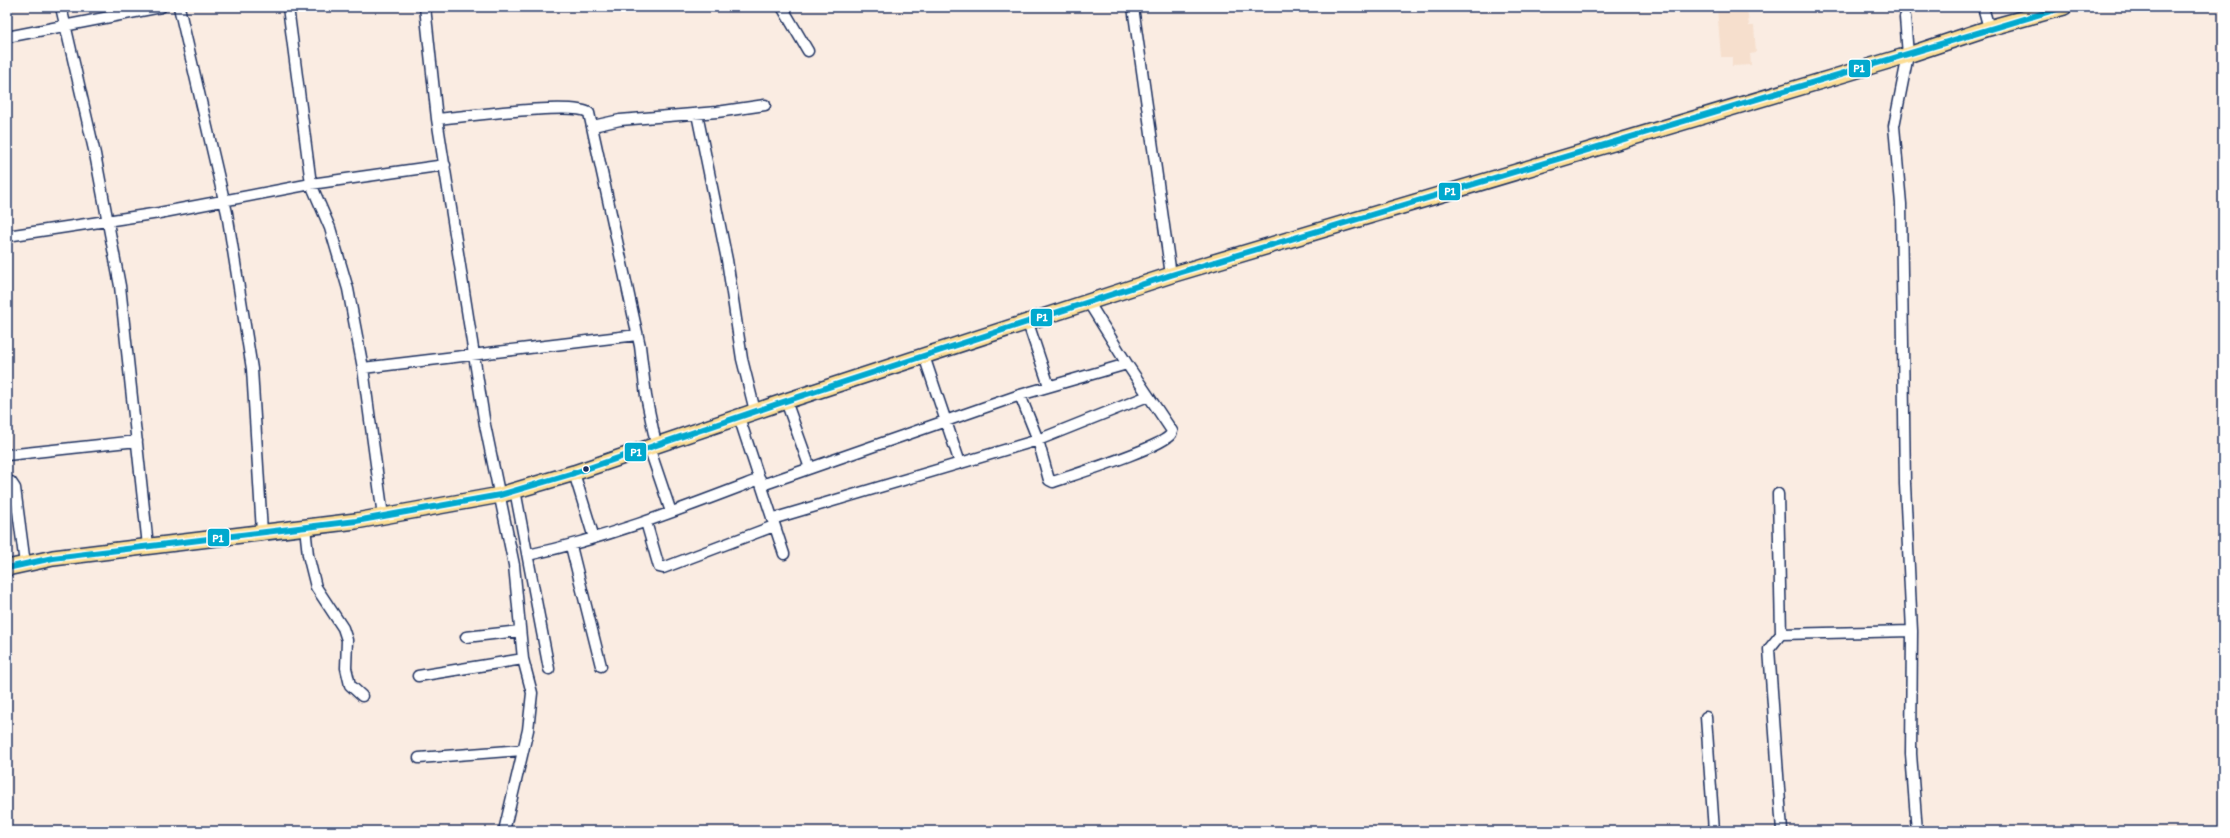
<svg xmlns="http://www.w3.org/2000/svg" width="2230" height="838" font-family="Itim,sans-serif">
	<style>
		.built { fill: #f6dfcd }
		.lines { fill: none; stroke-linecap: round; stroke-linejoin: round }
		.street-casing { stroke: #1b2f5e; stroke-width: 13 }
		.primary-casing { stroke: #1b2f5e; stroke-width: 18 }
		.street { stroke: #fff; stroke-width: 10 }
		.primary { stroke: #fcde96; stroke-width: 15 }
		.bus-1-casing { stroke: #fff; stroke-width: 9 }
		.bus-1 { stroke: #00a9ce; stroke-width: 6 }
		.bus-dot { fill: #1b2f5e; stroke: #fff; stroke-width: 1.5 }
		.line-badge { stroke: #fff; stroke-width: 1.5 }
		.badge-label { font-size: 11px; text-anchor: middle; font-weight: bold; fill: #fff }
	</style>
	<rect width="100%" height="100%" fill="#faece2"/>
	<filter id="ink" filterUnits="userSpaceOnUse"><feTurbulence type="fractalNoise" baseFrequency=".025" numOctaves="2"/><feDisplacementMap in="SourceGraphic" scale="8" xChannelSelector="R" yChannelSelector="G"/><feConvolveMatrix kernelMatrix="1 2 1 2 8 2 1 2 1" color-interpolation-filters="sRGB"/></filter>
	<g filter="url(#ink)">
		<!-- built -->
		<path class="built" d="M1717 7H1747L1749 26H1754L1756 53 1750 54 1751 65 1732 66V57H1721Z"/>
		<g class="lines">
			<!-- street casing -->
			<g class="street-casing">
				<path id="street" d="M61 7 95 154 120 286 148 546
					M179 7 227 213 252 369 262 532
					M288 7 311 184 330 228 348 289 363 368 383 516
					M425 7 437 119 485 425 514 565 523 659 532 693 528 730 504 831
					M782 7 808 51
					M1133 7 1171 275
					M1983 7 1989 28
					M1905 17 1908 55 1894 126 1901 204 1905 484 1912 631 1911 754 1917 831
					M7 37 161 7
					M697 114 727 260 742 359 755 411
					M437 119C461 117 575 101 589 113L640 346 646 396 656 444
					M593 126 620 120 717 112 765 105
					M7 236 159 213 311 184 445 165
					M1028 323 1049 386
					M924 356 960 463
					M363 368 637 335
					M1020 395 1038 440 1049 480 1053 482C1073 475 1163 447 1171 434L1172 431 1127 364
					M786 401 810 468
					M739 417 784 554
					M649 447 671 512
					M7 455 137 441
					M574 473 594 538
					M7 482H11L15 488 25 564
					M762 485 1020 395 1127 364 1089 303
					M515 490 549 669
					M1778 494 1781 634
					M772 519 1038 440 1148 396
					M646 522 659 567 663 568 774 526
					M305 527 308 555 316 587 343 628 347 640 346 668 350 685 362 696
					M571 546 601 666
					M528 555C608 538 684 508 760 479
					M466 637 520 631
					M418 676 523 659
					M1706 717 1714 831
					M419 758 522 750
					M1782 831 1769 649 1781 634 1912 631"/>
			</g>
			<!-- primary casing -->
			<g class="primary-casing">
				<path id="primary" d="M7 568 53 558 356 521 500 495 574 473 786 401 1171 275 1908 55 1989 28 2064 7"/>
			</g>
			<!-- street -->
			<use href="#street" class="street"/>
			<!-- primary -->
			<use href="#primary" class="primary"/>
			<!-- bus-1 casing -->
			<g class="bus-1-casing">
				<path id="bus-1" d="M7 568 53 558 356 521 500 495 574 473 786 401 1171 275 2064 7"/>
			</g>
			<!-- bus-1 -->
			<use href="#bus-1" class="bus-1"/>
		</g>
	</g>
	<!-- markers -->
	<circle class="bus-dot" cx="586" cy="469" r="3.5"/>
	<g class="line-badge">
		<rect x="1848" y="59" width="23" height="19" rx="4" fill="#00a9ce"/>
		<rect x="1438" y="182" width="23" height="19" rx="4" fill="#00a9ce"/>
		<rect x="1030" y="308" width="23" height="19" rx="4" fill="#00a9ce"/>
		<rect x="624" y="442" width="23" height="20" rx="4" fill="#00a9ce"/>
		<rect x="207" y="528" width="23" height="19" rx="4" fill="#00a9ce"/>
	</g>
	<g class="badge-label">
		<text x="1859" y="72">P1</text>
		<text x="1450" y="195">P1</text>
		<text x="1042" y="321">P1</text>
		<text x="636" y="456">P1</text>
		<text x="218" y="542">P1</text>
	</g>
	<!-- margin -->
	<rect width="2230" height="838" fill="none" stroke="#fff" stroke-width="24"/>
	<rect x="12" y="12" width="2206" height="814" fill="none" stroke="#1b2f5e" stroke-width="1.5" filter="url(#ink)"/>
</svg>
